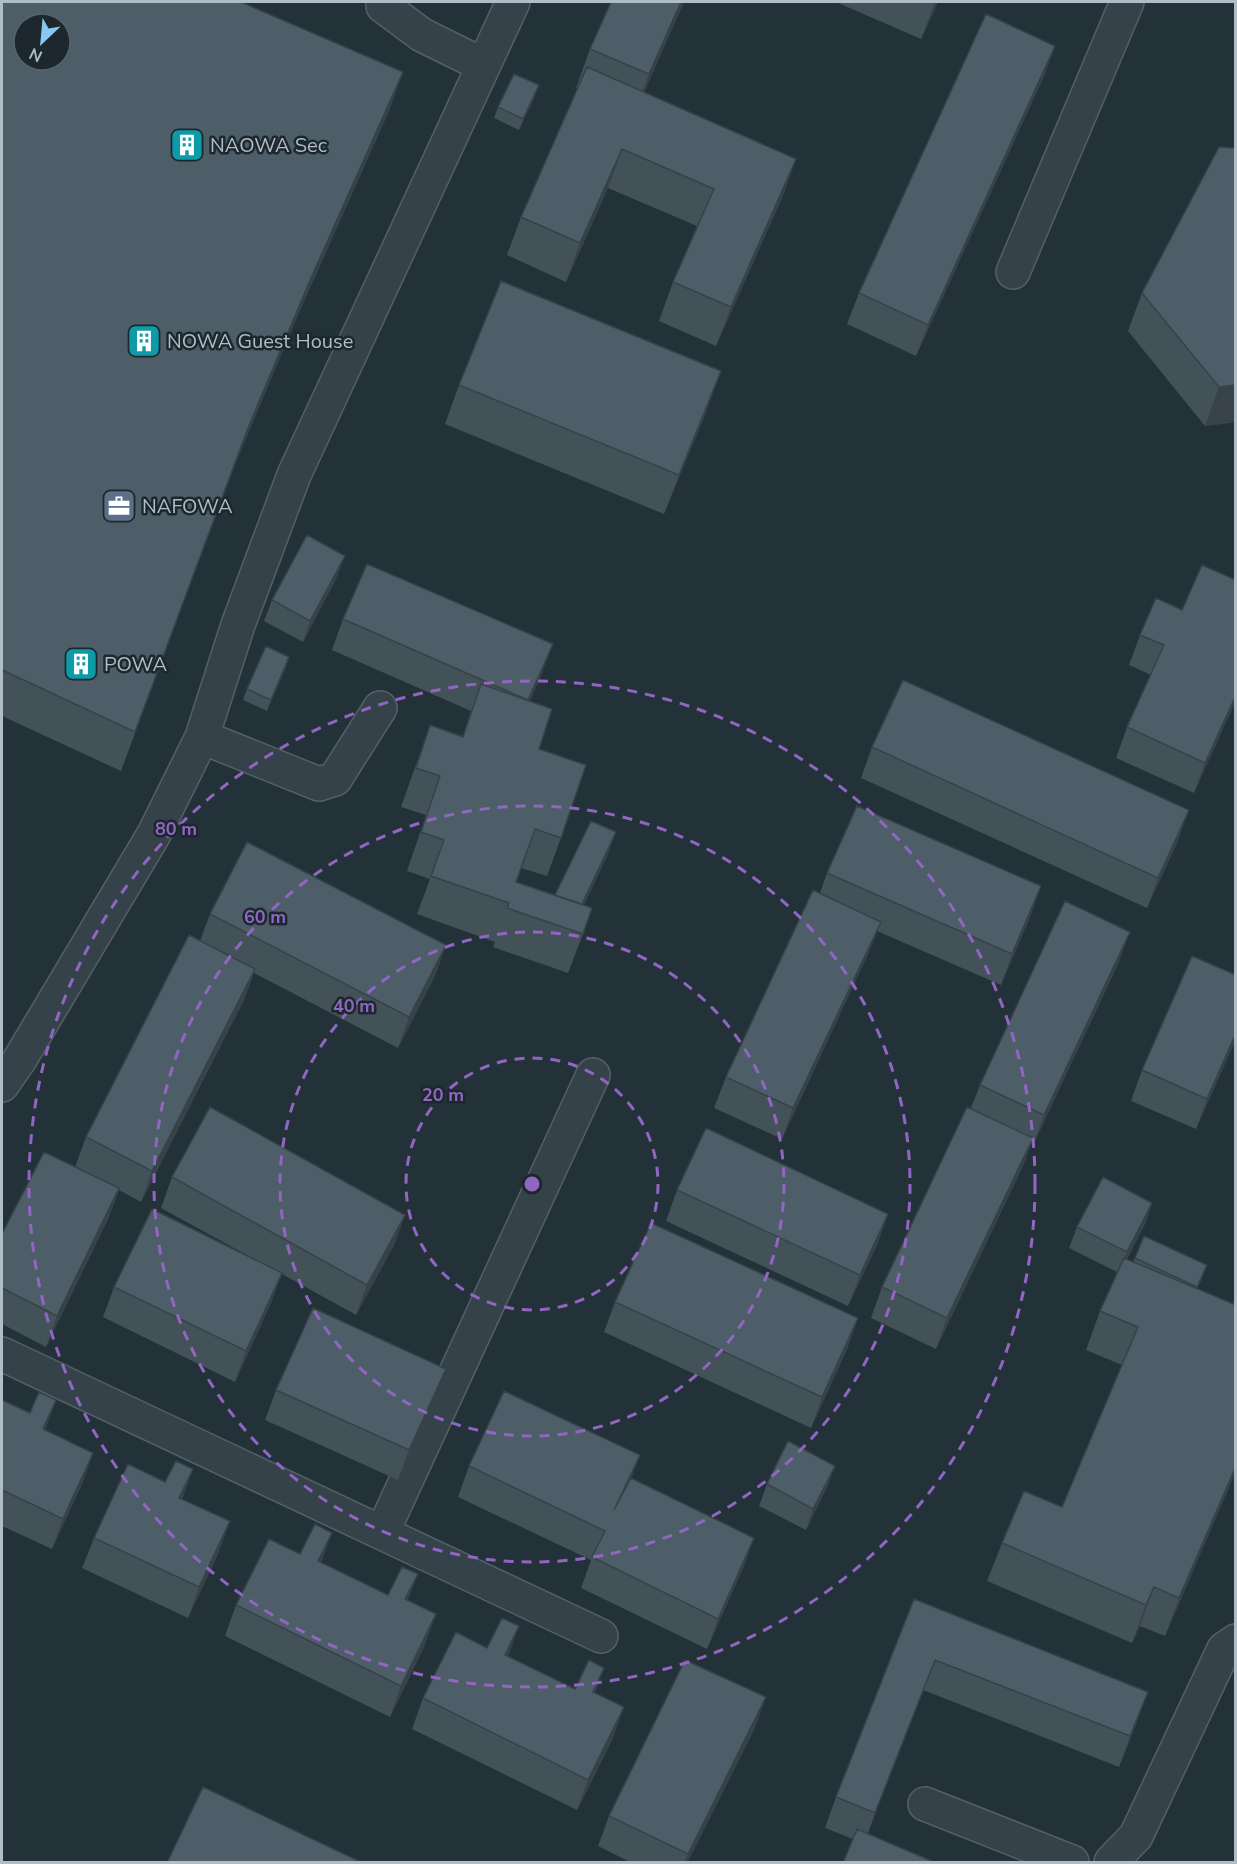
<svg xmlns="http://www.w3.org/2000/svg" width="1237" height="1864" font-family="'Nunito Sans',sans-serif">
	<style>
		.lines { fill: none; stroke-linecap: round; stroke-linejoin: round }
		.minor-casing { stroke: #546067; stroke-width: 36 }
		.minor { stroke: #36424a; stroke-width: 33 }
		.wall { fill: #435159 }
		.shaded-wall { fill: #374249 }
		.building { fill: #4e5e68; stroke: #374249; stroke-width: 1.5; fill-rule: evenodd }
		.ring { fill: none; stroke: #9166c2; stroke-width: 3; stroke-dasharray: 10 8 }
		.labels { text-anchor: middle; stroke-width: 5; stroke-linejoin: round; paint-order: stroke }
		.poi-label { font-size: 20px; fill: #b1bdc6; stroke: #1c272e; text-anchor: start }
		.centre { fill: #9166c2; stroke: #1c272e; stroke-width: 3 }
		.ring-label { font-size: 18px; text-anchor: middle; font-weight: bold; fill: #9166c2; stroke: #1c272e; stroke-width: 5; stroke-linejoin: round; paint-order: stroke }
	</style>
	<rect width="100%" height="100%" fill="#233139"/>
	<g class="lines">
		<!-- minor casing -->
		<g class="minor-casing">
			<path id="minor" d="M383 2V6L422 35 483 65
				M1013 272 1127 2
				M202 737 319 784 335 779 380 708
				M2 1085 20 1059 154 834 202 737 238 625 294 475 513 2
				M2 1354 601 1636
				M382 1533 593 1075
				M925 1804 1072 1862
				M1111 1862 1136 1836 1224 1649 1236 1641"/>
		</g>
		<!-- minor -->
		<use href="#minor" class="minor"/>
	</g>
	<!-- wall -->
	<path class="wall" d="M2 2 403 72 389 111 297 317 234 467 121 771 2 716Z
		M611 2H684L644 92 796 159 782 198 716 346 659 321 673 282 697 226 608 188 566 282 507 255 521 217 578 88H576L590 49Z
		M836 2H938L921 39Z
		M1055 46 1044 76 916 356 847 324 859 293Z
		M535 96 519 130 494 118 498 107Z
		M1236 148V422L1205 426 1128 331 1142 293Z
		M459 385 707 410 664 514 445 424Z
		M337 577 303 642 264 621 272 600Z
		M1236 580V700L1194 793 1116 758 1127 727 1151 675 1129 665 1140 635Z
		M343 619 553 644 541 675 530 701 539 749 561 838 547 876 521 868 516 882 555 895 608 854 584 905 583 934 568 973 493 947 495 942 417 914 430 879 407 871 426 815 401 807 430 725 463 736 471 711 332 650Z
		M289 657 267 711 243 700 247 689Z
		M872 747 1178 841 1147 908 861 778Z
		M827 873 1041 886 1030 917 1001 985 877 931 869 952 782 1139 714 1108 726 1077 820 893Z
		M210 914 446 945 435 976 398 1048 254 973 244 1000 141 1202 119 1190 108 1219 46 1347 2 1324V1234L75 1167 86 1137 200 941Z
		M1119 962 1033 1145 1031 1144 1022 1168 936 1349 871 1318 882 1287 971 1108 980 1085Z
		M1236 975V1039L1196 1129 1131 1101 1142 1070Z
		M172 1177 405 1215 394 1245 356 1315 282 1274 271 1303 235 1382 103 1317 114 1287 252 1258 161 1208Z
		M677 1190 888 1214 877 1245 848 1306 666 1221Z
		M1152 1203 1145 1224 1127 1259 1133 1262 1144 1236 1203 1276 1197 1289 1236 1305V1471L1165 1636 1140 1626 1132 1643 987 1581 1002 1543 1062 1507 1122 1365 1086 1350 1100 1311 1117 1272 1069 1248 1077 1227Z
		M615 1302 858 1318 847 1349 811 1428 604 1332Z
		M276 1390 435 1400 398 1480 265 1420Z
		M2 1400 30 1413 56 1400 45 1430 93 1453 82 1484 52 1549 2 1526Z
		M469 1466 631 1478 754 1538 743 1568 707 1649 581 1588 591 1560 458 1497Z
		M835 1466 827 1487 806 1530 759 1506 767 1484Z
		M193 1469 182 1499 219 1552 188 1618 82 1568 94 1538Z
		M300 1554 321 1563 388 1595 408 1600 425 1645 390 1717 225 1636 236 1605Z
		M914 1599 1137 1722 1119 1767 923 1690 868 1833 853 1839 825 1828 836 1797Z
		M487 1648 508 1656 575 1689 604 1668 595 1693 613 1738 577 1810 412 1729 423 1698Z
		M755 1728 687 1863H632L598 1846 609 1816Z"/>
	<!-- shaded-wall -->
	<path class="shaded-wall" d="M681 2H684L635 113 649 74Z
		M935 2H938L921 39Z
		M1055 46 1044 76 916 356 928 325Z
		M403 72 389 111 297 317 234 467 121 771 248 428 311 278Z
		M539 85 535 96 519 130 523 119Z
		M622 149 608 188 566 282 580 243Z
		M796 159 782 198 716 346 731 307Z
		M721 371 707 410 664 514 679 475Z
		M1236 385V422L1205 426 1219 387Z
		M345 556 337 577 303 642 310 621Z
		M553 644 541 675 517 731 528 700Z
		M289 657 286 668 267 711 271 700Z
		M1236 695V700L1194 793 1205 763Z
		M1189 810 1178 841 1147 908 1158 878Z
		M616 832 608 854 572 929 580 908Z
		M1041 886 1030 917 1001 985 1012 954Z
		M881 922 869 952 782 1139 793 1108Z
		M1130 932 1119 962 1033 1145 1044 1115Z
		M446 945 435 976 398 1048 409 1017Z
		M255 969 244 1000 141 1202 152 1171Z
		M1236 1033V1039L1196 1129 1207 1099Z
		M1033 1138 1022 1168 936 1349 947 1318Z
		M119 1188 108 1219 46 1347 57 1316Z
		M1152 1203 1145 1224 1119 1273 1127 1252Z
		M888 1214 877 1245 848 1306 860 1275Z
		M405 1215 394 1245 356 1315 367 1285Z
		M282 1273 271 1303 235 1382 246 1351Z
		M858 1318 847 1349 811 1428 822 1397Z
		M446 1369 435 1400 398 1480 409 1450Z
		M56 1400 45 1431 43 1429Z
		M93 1453 82 1484 52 1549 63 1519Z
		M640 1455 629 1485 614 1510Z
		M835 1466 827 1487 806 1530 813 1509Z
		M1236 1466V1471L1165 1636 1179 1598Z
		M193 1469 181 1500 179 1498Z
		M230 1521 219 1552 188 1618 199 1587Z
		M332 1533 321 1563 318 1561Z
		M754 1538 743 1568 707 1649 718 1619Z
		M418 1574 406 1605 405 1599Z
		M1154 1587 1140 1626 1132 1643 1146 1605Z
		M436 1614 425 1645 390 1717 401 1686Z
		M519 1626 508 1657 505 1655Z
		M935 1660 923 1690 864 1843 875 1813Z
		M604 1668 593 1698V1692Z
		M1148 1692 1137 1722 1119 1767 1130 1736Z
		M766 1697 755 1728 687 1863H684L688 1854Z
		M624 1707 613 1738 577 1810 588 1780Z"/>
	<!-- building -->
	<path class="building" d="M2 2H241L403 72 311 278 248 428 135 732 2 670ZM24 24H60V60H24Z
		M611 2H681L649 74 590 49Z
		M986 14 1055 46 928 325 859 293Z
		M587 67 796 159 731 307 673 282 714 189 622 149 580 243 521 217Z
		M514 74 539 85 523 119 498 107Z
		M1219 147 1236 148V385L1219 387 1142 293Z
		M501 281 721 371 679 475 459 385Z
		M307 535 345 556 310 621 272 600Z
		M367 564 553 644 528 700 343 619Z
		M1202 565 1236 580V695L1205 763 1127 727 1164 645 1140 635 1156 598 1182 610Z
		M266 646 289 657 271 700 247 689Z
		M903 680 1189 810 1158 878 872 747Z
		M481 684 552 709 539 749 586 765 561 838 535 829 516 882 592 908 583 934 507 908 509 903 431 876 444 840 421 832 440 776 416 768 430 725 463 737Z
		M857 806 1041 886 1012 954 827 873Z
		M591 821 616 832 582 904 555 895Z
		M247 842 446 945 409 1017 210 914Z
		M813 890 881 922 793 1108 726 1077Z
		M1065 901 1130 932 1044 1115 980 1085Z
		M189 935 255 969 152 1171 86 1137Z
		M1192 956 1236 975V1033L1207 1099 1142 1070Z
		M210 1107 405 1215 367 1285 172 1177Z
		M967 1107 1033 1138 947 1318 882 1287Z
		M706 1128 888 1214 860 1275 677 1190Z
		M44 1152 119 1188 57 1316 2 1288V1234Z
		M1103 1177 1152 1203 1127 1252 1077 1227Z
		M152 1209 282 1273 246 1351 114 1287Z
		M651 1223 858 1318 822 1397 615 1302Z
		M1144 1236 1207 1265 1197 1287 1135 1258Z
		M1124 1258 1236 1305V1466L1179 1598 1154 1587 1146 1605 1002 1543 1024 1491 1062 1507 1138 1327 1100 1311Z
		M313 1308 446 1369 409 1450 276 1390Z
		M504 1391 640 1455 614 1510 631 1478 754 1538 718 1619 592 1557 605 1531 469 1466Z
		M39 1392 56 1400 43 1429 93 1453 63 1519 2 1490V1400L30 1413Z
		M788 1441 835 1466 813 1509 767 1484Z
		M176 1461 193 1469 179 1498 230 1521 199 1587 94 1538 128 1464 165 1482Z
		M315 1524 332 1533 318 1561 388 1595 402 1567 418 1574 405 1599 436 1614 401 1686 236 1605 269 1539 300 1554Z
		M914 1599 1148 1692 1130 1736 935 1660 875 1813 836 1797Z
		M502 1618 519 1626 505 1655 575 1689 589 1660 604 1668 593 1692 624 1707 588 1780 423 1698 456 1632 487 1648Z
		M685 1660 766 1697 688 1854 609 1816Z
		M203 1787 363 1863H167Z
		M857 1829 936 1863H843Z"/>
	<!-- distance rings -->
	<g class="ring">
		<circle cx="532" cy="1184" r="126"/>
		<circle cx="532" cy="1184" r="252"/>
		<circle cx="532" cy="1184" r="378"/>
		<circle cx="532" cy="1184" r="503"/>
	</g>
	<!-- icons -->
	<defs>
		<g id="building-square" transform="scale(1.725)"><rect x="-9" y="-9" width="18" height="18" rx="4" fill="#0f9aa8" stroke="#1c272e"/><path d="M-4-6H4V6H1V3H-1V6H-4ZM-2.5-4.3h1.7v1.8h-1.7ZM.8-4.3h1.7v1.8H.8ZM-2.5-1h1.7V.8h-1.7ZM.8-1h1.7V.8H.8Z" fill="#fff"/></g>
		<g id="office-square" transform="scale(1.725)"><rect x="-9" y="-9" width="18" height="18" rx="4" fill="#5c6f8a" stroke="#1c272e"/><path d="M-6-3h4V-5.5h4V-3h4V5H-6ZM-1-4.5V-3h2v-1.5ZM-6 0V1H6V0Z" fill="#fff"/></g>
	</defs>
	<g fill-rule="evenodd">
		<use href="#building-square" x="187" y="145"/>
		<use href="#building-square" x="144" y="341"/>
		<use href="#office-square" x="119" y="506"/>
		<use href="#building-square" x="81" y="664"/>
	</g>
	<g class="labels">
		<!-- poi labels -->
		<g class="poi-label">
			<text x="210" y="152">NAOWA Sec</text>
			<text x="167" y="348">NOWA Guest House</text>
			<text x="142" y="513">NAFOWA</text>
			<text x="104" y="671">POWA</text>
		</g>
	</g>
	<circle cx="532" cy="1184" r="9" class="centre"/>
	<g class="ring-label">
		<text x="176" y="835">80 m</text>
		<text x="265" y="923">60 m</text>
		<text x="354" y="1012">40 m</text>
		<text x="443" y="1101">20 m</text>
	</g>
	<!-- border -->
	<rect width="1237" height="1864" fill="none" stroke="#b1bdc6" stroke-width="6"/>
	<!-- north arrow -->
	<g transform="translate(42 42) rotate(206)"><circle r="28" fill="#1c272e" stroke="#58636b" stroke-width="1.5"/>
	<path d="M0-4.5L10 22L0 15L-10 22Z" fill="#89c8f3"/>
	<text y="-9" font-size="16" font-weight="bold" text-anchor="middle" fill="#b1bdc6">N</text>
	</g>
</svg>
